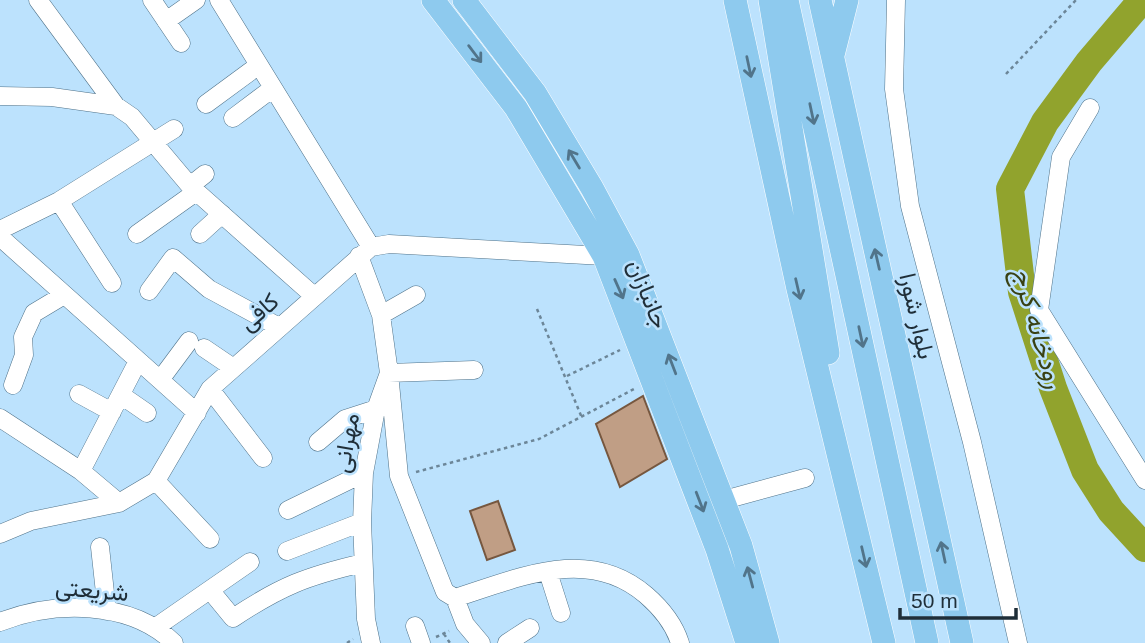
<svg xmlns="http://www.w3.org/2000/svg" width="1145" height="643" font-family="Arial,Vazirmatn,sans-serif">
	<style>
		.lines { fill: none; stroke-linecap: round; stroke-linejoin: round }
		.river { stroke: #91a32d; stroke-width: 28 }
		.building { fill: #c09e85; stroke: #76573f; stroke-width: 2 }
		.minor-casing { stroke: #4f7289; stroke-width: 19 }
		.major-casing { stroke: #fff; stroke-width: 24 }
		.path { stroke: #6c8698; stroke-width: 2.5; stroke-dasharray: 3.5 3.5; stroke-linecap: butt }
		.minor { stroke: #fff; stroke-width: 18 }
		.major { stroke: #8ecaee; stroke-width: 23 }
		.oneway { stroke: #51748a }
		.labels { text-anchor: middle; stroke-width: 5; stroke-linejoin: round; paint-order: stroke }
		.street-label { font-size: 24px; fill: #1f2e38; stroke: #bce2fd }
		.water-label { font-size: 26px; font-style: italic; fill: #394113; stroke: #bce2fd }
	</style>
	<rect width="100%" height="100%" fill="#bce2fd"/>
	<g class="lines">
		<!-- river -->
		<path class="river" d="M1142 0 1089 62 1045 122 1010 189 1022 292 1053 388 1085 470 1111 511 1145 548"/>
	</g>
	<!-- building -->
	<path class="building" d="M643 396 667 459 620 487 596 424Z
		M498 501 515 550 487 560 470 511Z"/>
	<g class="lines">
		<!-- minor casing -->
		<g class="minor-casing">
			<path id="minor" d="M38 0 116 106
				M152 0 181 43
				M219 0 371 247
				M896 0 894 89 910 206 972 442 1018 643
				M166 21 196 0
				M0 96 52 97 116 106 132 117 190 186 314 296
				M206 104 259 65
				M1090 108 1061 157 1039 310 1145 480
				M233 118 273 88
				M190 186 205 174
				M59 201 112 283
				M0 230 59 201 174 129
				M137 234 196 192
				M200 234 222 214
				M0 237 197 413
				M359 256 381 315 389 373 376 409 364 473 362 522 366 619 371 643
				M149 291 173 258 209 289 279 327
				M381 315 416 295
				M204 348 232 367
				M474 370 389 373 399 476 445 592 455 598 465 624 481 643
				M160 380 189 341
				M13 385 24 355 23 337 34 313 64 295
				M210 389 263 458
				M79 394 112 412
				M121 395 147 413
				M0 418 81 471 119 503
				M318 442 345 419 376 409
				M81 471 138 361
				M156 481 210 539
				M724 500 805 478
				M288 510 364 473
				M0 534 31 521 119 503 156 481 210 389 371 247 389 244 604 256
				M100 547 107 611
				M287 551 362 522
				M548 572 561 613
				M210 590 233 618C281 586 307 576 363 563
				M455 598C519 578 588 545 646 595 661 608 674 624 680 643
				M0 622C54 601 130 600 174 643
				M415 626 421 643
				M156 627 250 562
				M507 643 530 628"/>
		</g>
		<!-- major casing -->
		<g class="major-casing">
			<path id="major" d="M433 0 516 108 604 256 717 549 747 643
				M464 0 535 93 592 188 628 255 741 546 768 643
				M735 0 798 289 884 643
				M770 0 828 353
				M787 0 927 643
				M820 0 962 643
				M833 55 847 0"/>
		</g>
		<!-- path -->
		<path class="path" d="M1006 74 1076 0
			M537 309 582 418
			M567 376 620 350
			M416 472 539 439 634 389
			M444 634 450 643
			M436 637 449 631
			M347 643 353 639"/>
		<!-- minor -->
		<use href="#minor" class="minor"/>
		<!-- major -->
		<use href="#major" class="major"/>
	</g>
	<!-- one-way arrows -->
	<defs><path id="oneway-shaft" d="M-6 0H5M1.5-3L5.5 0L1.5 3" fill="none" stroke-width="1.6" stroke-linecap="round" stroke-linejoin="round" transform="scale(1.75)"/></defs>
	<g class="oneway">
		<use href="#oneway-shaft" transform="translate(475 54) rotate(53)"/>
		<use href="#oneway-shaft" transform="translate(749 67) rotate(78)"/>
		<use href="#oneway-shaft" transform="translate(812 114) rotate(78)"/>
		<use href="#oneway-shaft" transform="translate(574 159) rotate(-121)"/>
		<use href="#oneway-shaft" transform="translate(877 259) rotate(-103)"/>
		<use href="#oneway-shaft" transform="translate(619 289) rotate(66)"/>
		<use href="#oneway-shaft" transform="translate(798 289) rotate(77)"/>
		<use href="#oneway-shaft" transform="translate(861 337) rotate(78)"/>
		<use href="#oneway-shaft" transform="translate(672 364) rotate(-111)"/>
		<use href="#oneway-shaft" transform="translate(700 502) rotate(69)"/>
		<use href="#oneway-shaft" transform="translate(943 552) rotate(-102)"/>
		<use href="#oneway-shaft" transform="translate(864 557) rotate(77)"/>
		<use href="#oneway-shaft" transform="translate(750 577) rotate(-105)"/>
	</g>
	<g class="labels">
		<!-- street labels -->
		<g class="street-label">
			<text transform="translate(648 294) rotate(68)" y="8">جانبازان</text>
			<text transform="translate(259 312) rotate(-41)" y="8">کافی</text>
			<text transform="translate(917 316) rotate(77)" y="8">بلوار شورا</text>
			<text transform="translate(346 443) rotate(-80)" y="8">مهرانی</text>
			<text transform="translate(92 590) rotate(5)" y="8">شریعتی</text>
		</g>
		<!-- water labels -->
		<g class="water-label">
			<text transform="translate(1038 328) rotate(74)" y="9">رودخانه کرج</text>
		</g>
	</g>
	<!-- scale -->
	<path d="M900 608v10h116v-10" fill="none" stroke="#1f2e38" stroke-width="3.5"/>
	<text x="911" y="608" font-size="21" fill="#1f2e38" stroke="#bce2fd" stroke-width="5" paint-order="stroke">50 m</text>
</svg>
